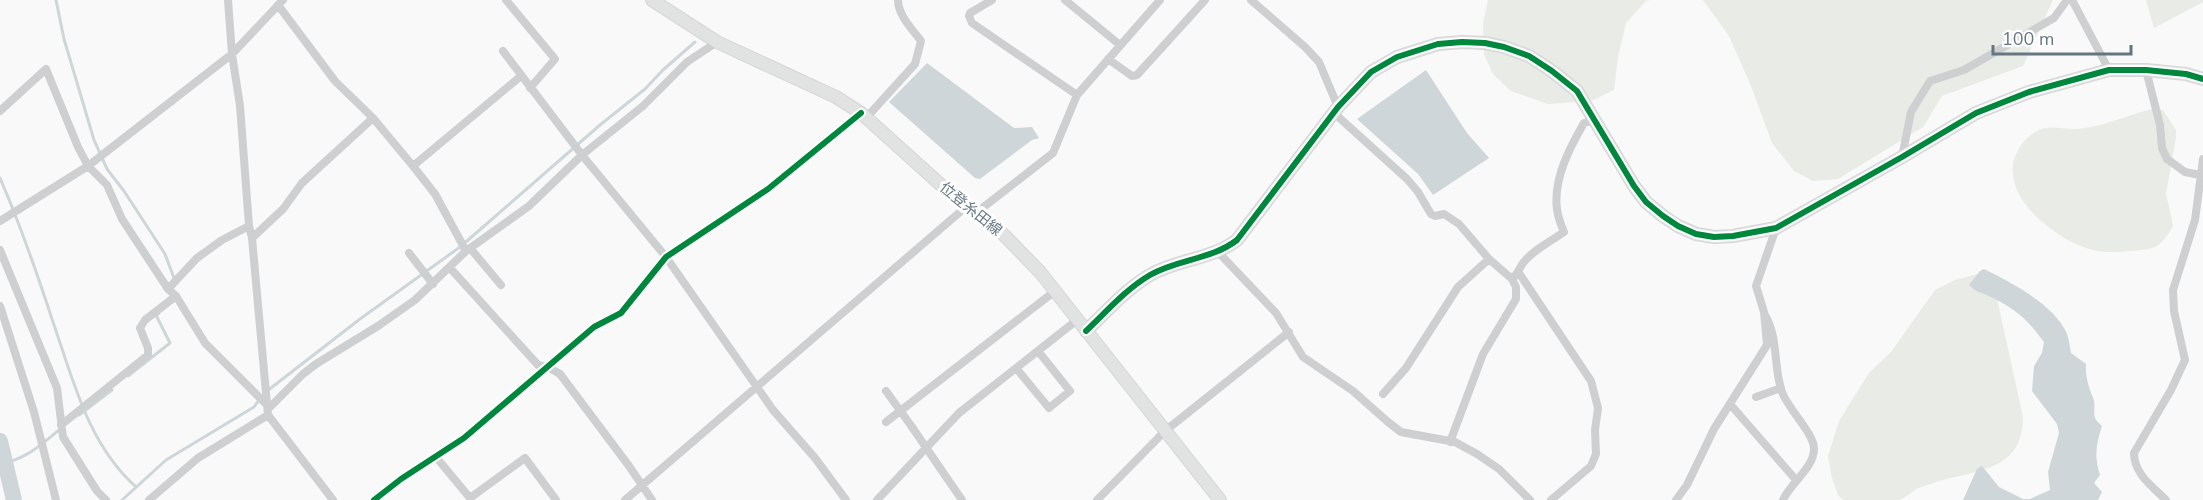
<svg xmlns="http://www.w3.org/2000/svg" width="2203" height="500" font-family="'Nunito Sans','Noto Sans JP',sans-serif">
	<style>
		.green { fill: #e8ebe6 }
		.water { fill: #ced6d9 }
		.lines { fill: none; stroke-linecap: round; stroke-linejoin: round }
		.stream { stroke: #ced6d9; stroke-width: 3 }
		.river { stroke: #ced6d9; stroke-width: 16 }
		.secondary-casing { stroke: #d5d6d7; stroke-width: 14 }
		.street { stroke: #cecfd0; stroke-width: 8 }
		.secondary { stroke: #e1e2e2; stroke-width: 12 }
		.street-bridge { stroke: #cecfd0; stroke-width: 8 }
		.cycleway-casing { stroke: #fff; stroke-width: 10 }
		.cycleway { stroke: #00873e; stroke-width: 6 }
		.labels { text-anchor: middle; stroke-width: 6; stroke-linejoin: round; paint-order: stroke }
		.street-label { font-size: 15px; fill: #657683; stroke: #fff }
	</style>
	<rect width="100%" height="100%" fill="#f9f9f9"/>
	<!-- green -->
	<path class="green" d="M1488 0H1650L1646 1 1626 23 1618 57 1614 90 1591 101 1548 104 1511 91 1493 74 1484 54 1483 23Z
		M1703 0H2053L2023 66 1942 96 1923 127 1838 179 1813 181 1794 171 1772 143 1751 86 1729 36Z
		M2146 0H2203V2L2154 28Z
		M2152 109 2163 110 2176 130V138L2166 193 2173 226C2160 249 2155 249 2130 251 2118 252 2105 253 2093 250 2056 241 1994 193 2018 150 2024 141 2028 136 2037 131 2048 124 2064 130 2077 129 2103 127 2127 115 2152 109Z
		M1981 273 1994 285 2023 417C2023 472 1975 470 1936 482 1931 484 1924 486 1919 488 1912 491 1906 498 1899 500 1887 500 1856 500 1843 500L1838 495 1832 478 1828 456 1839 421 1869 373 1891 352 1935 290 1955 280Z"/>
	<!-- water -->
	<path class="water" d="M927 63 1014 128 1032 127 1039 138 1032 140 980 179 975 178 889 102Z
		M1426 70 1467 133 1489 158 1433 195 1418 174 1357 119Z
		M1984 269C2011 282 2056 306 2067 334 2069 340 2070 347 2071 353L2086 364C2085 376 2089 388 2093 398 2096 404 2093 412 2095 418 2097 422 2100 424 2102 426 2096 444 2094 457 2100 475L2094 483 2102 492 2098 500H1963L1977 469 1982 466 1999 487 2023 499H2030L2050 490 2048 472 2059 433 2057 424 2032 391 2034 366 2042 353 2044 342C2027 319 2016 309 1989 296 1981 292 1975 292 1969 285L1980 271Z"/>
	<g class="lines">
		<!-- stream -->
		<path class="stream" d="M56 0 64 39 94 140 107 169 124 191 165 254 174 278
			M0 178C21 226 38 276 54 325 74 383 89 445 136 487
			M128 376 170 343 156 315 158 314
			M267 391 360 319 460 247 600 125 645 89 663 70 695 42
			M79 415 112 390
			M6 463C29 456 41 445 59 430
			M122 500 166 460 254 407 259 400"/>
		<!-- river -->
		<path class="river" d="M0 441 14 500"/>
		<!-- secondary casing -->
		<g class="secondary-casing">
			<path id="secondary" d="M652 0 717 42 836 97 861 113 941 185 1003 234 1040 272 1220 500
				M1086 331C1106 312 1126 289 1150 275 1177 259 1211 260 1237 240L1338 107 1371 72 1397 57 1438 44 1462 42 1485 43 1504 47 1529 56 1552 71 1577 91 1634 186 1646 202 1663 216 1678 226 1696 234 1714 237 1733 236 1776 228 1902 157 1976 113 2029 92 2109 70H2146L2186 74 2203 79"/>
		</g>
		<!-- street -->
		<path class="street" d="M228 0 232 54 240 106 249 226 252 238 268 415 333 500
			M506 0 555 59 530 88
			M992 0 970 13 969 16 972 23 1077 95
			M1065 0 1120 45
			M1251 0 1305 47 1319 62 1338 107
			M2072 0 2109 70
			M278 5 335 81 373 118 413 166
			M503 51 582 155 666 257 773 410 815 458 846 500
			M1108 59 1132 76 1137 75 1205 0
			M2146 70 2160 125 2162 148 2167 159 2185 172 2200 175
			M0 111 46 69 78 147 88 166 107 185 122 219 168 289 176 296 205 343 267 405
			M1334 113 1407 179 1418 192 1431 214 1435 216 1444 214 1459 224 1489 259 1512 279C1518 274 1519 269 1523 263 1533 250 1551 241 1564 232 1561 225 1558 217 1557 209 1553 179 1570 147 1584 123L1595 120
			M866 118 915 64 921 41C912 29 898 15 898 0
			M1902 157 1911 112 1930 81 1964 70 2054 18 2067 0
			M976 213 1053 153 1077 95 1160 0
			M0 221 88 166 232 54 283 0
			M252 238 283 209 302 183 373 118
			M470 248 501 285
			M0 250 57 388 63 437 97 491 106 500
			M466 251 435 194 413 166 521 76
			M1218 252 1276 313 1303 357 1353 391 1388 422 1401 432 1455 442 1477 454 1499 469 1530 500
			M409 253 433 284
			M450 268 538 365 548 367 560 374 629 466 652 500
			M1519 273 1591 381 1598 408 1595 430 1596 454 1591 466 1551 500
			M168 289 197 258 222 240 249 226
			M0 306 34 412 56 500
			M1765 315C1779 339 1773 367 1782 392 1788 409 1814 433 1814 449 1814 468 1791 482 1783 500
			M1016 368 1049 408 1070 391 1038 351
			M886 391 912 427
			M1383 394 1406 368 1458 287 1489 259
			M1756 397 1781 388
			M1730 404 1796 480
			M268 409 303 374 316 364 378 326 415 300 466 251 529 206 582 155 643 106 687 62 717 42
			M886 422 1055 291
			M61 425 148 355V348L140 328 145 320 176 296
			M1450 442 1483 354 1516 299V287L1512 279
			M436 457 470 498 525 458 556 500
			M940 468 962 500
			M149 500 198 458 268 415
			M374 500 401 479 464 438 594 327 621 313 666 257 768 189 861 113
			M625 500 967 206
			M877 500 959 413 1077 320
			M1097 500 1165 431 1289 332
			M1676 500 1687 485 1714 429 1767 345 1764 312 1756 286 1776 228
			M2166 500C2152 486 2134 474 2134 453L2171 390 2185 360 2174 311 2173 290 2195 220 2203 159"/>
		<!-- secondary -->
		<use href="#secondary" class="secondary"/>
		<!-- street-bridge -->
		<path class="street-bridge" d="M912 427 940 468"/>
		<!-- cycleway casing -->
		<g class="cycleway-casing">
			<path id="cycleway" d="M1086 331C1106 312 1126 289 1150 275 1177 259 1211 260 1237 240L1338 107 1371 72 1397 57 1438 44 1462 42 1485 43 1504 47 1529 56 1552 71 1577 91 1634 186 1646 202 1663 216 1678 226 1696 234 1714 237 1733 236 1776 228 1902 157 1976 113 2029 92 2109 70H2146L2186 74 2203 79
				M374 500 401 479 464 438 594 327 621 313 666 257 768 189 861 113"/>
		</g>
		<!-- cycleway -->
		<use href="#cycleway" class="cycleway"/>
	</g>
	<g class="labels">
		<!-- street labels -->
		<g class="street-label">
			<text transform="translate(971 209) rotate(39)" y="5">位登糸田線</text>
		</g>
	</g>
	<!-- scale -->
	<path d="M1993 45v9h138v-9" fill="none" stroke="#657683" stroke-width="3"/>
	<text x="2002" y="45" font-size="18" fill="#657683" stroke="#ffffff" stroke-width="4.5" paint-order="stroke">100 m</text>
</svg>
